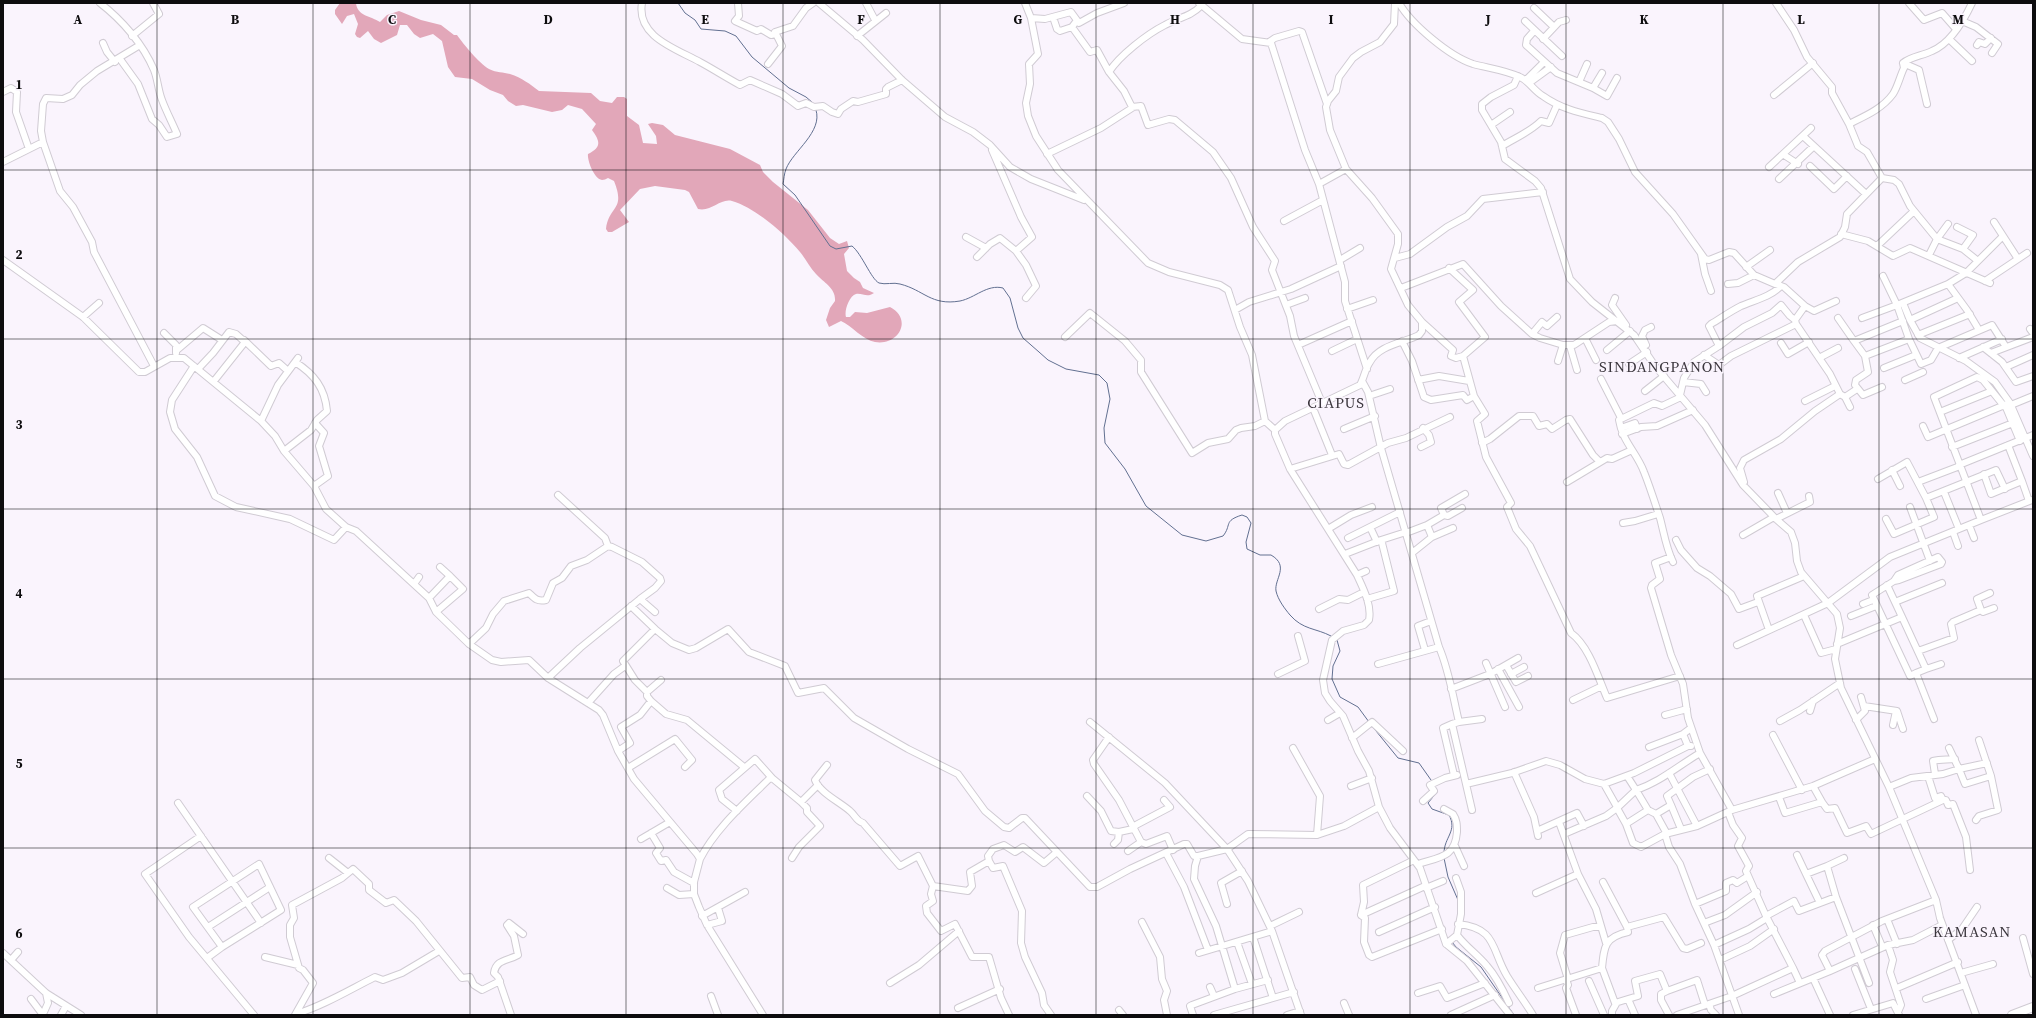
<svg xmlns="http://www.w3.org/2000/svg" width="2036" height="1018" font-family="'Source Serif 4',serif">
	<style>
		.forest { fill: #e2a7b9 }
		.lines { fill: none; stroke-linecap: round; stroke-linejoin: round }
		.stream { stroke: #627091; stroke-width: 1 }
		.minor-casing { stroke: #d0cbd3; stroke-width: 8 }
		.major-casing { stroke: #d0cbd3; stroke-width: 10 }
		.minor { stroke: #fff; stroke-width: 6 }
		.major { stroke: #fff; stroke-width: 8 }
		.grid { fill: none; stroke: #0d0c0e; stroke-width: 1; stroke-opacity: 0.55 }
		.labels { text-anchor: middle; stroke-width: 3; stroke-linejoin: round; paint-order: stroke }
		.quarter-label { font-size: 15px; letter-spacing: 1px; fill: #3b363d; stroke: #faf4fd }
		.grid-label { font-size: 13px; text-anchor: middle; font-weight: bold; fill: #0d0c0e; stroke: #faf4fd; stroke-width: 3; stroke-linejoin: round; paint-order: stroke }
	</style>
	<rect width="100%" height="100%" fill="#faf4fd"/>
	<!-- forest -->
	<path class="forest" d="M340 3H356C357 16 371 16 380 22L387 15 399 11 421 20 441 25 454 35H457C464 45 479 63 489 69 497 73 503 72 510 74 522 78 530 84 539 91L591 93 600 101 612 103 617 97H624L627 99V116L639 125 643 143 657 144 656 136 648 124 652 123 663 125 675 135 730 149 760 165 763 172 773 182 808 210 830 238 839 244 847 241 849 248 844 254 847 271 854 278 860 282 863 288 874 293C867 298 863 293 856 294 849 296 844 311 846 317H850L855 312 867 313 890 307C913 319 899 346 875 342 863 340 852 326 841 321L829 327 826 320 830 308 835 301C836 288 824 283 816 274 810 268 806 259 800 252 785 234 756 208 732 201 720 198 712 212 698 209L689 192 685 190 655 186 640 189 620 210 629 222 612 232H608L606 229C609 205 626 211 614 181L608 178C606 179 604 180 602 180 594 179 587 160 588 154 602 147 600 141 592 130L596 124 582 109 568 105 562 110 552 112 523 105 516 106 508 101 503 95 490 90 472 79 455 77 448 67 442 41 433 34 420 38 414 34 407 25H400L397 35 381 43 374 39 368 31 360 38 357 37 355 34 358 24 354 14 347 16 342 24 335 14V10Z"/>
	<g class="lines">
		<!-- stream -->
		<path class="stream" d="M678 3 685 13 695 20 701 29 725 31 736 36 752 57 789 88 806 97 813 103
			M816 110C823 132 793 151 786 169 784 174 784 179 783 184L795 195 830 246 836 249 852 246C862 254 871 279 879 283 885 285 894 282 900 284 924 290 931 306 960 301 975 298 987 284 1003 288L1010 298 1018 328 1023 338 1039 352 1048 360 1066 369 1099 375 1107 383 1110 399 1104 428 1105 443 1125 469 1146 506 1182 535 1206 541 1223 536C1232 525 1223 521 1242 515L1247 517 1251 523 1246 542 1247 549 1260 555H1271C1290 566 1274 579 1276 591 1278 600 1285 609 1290 615 1303 630 1316 628 1331 636
			M1337 640 1340 651 1333 666 1332 679 1340 697 1358 707 1369 722
			M1372 726 1398 758 1419 763 1431 780
			M1437 792 1428 803 1432 809 1446 814
			M1444 853C1444 837 1458 831 1449 815
			M1444 858 1448 877 1458 900
			M1452 942 1456 947 1481 967 1514 1015"/>
		<!-- minor casing -->
		<g class="minor-casing">
			<path id="minor" d="M100 3C122 20 143 44 154 70 158 80 158 90 162 100 166 111 172 122 177 134L167 137 159 125 152 119 138 84 120 59
				M642 3C636 37 677 49 700 62 713 69 727 78 740 85L750 80 782 94 798 106 806 103 814 107 823 106 832 112 838 114 841 109 853 101 858 102 886 94V89L888 87 902 80
				M738 3 739 16 735 21 757 31 761 29 771 35 775 34
				M819 3 863 40 902 80 945 117 973 132 990 145 1010 167 1031 179 1084 200
				M866 3 875 20
				M1025 3 1031 18 1038 54 1029 64 1030 84 1026 103 1028 116 1036 136 1058 170 1148 263 1169 272 1220 285 1228 290 1240 327 1252 355 1265 421 1275 430
				M1199 3 1242 39 1271 43 1305 150 1319 184
				M1395 3 1394 24 1380 42 1361 52 1353 58 1339 77 1336 91 1328 101 1326 107 1330 130 1346 169 1372 198 1398 234V244L1391 269 1408 305 1422 322V331L1419 335C1403 343 1379 345 1370 362 1365 369 1364 378 1360 385L1285 421 1275 430V434L1290 469 1357 575C1363 588 1372 605 1369 620L1364 625 1343 631 1332 640 1323 680 1325 693 1330 701 1343 716 1358 751 1369 771 1379 807 1390 828 1420 868 1446 944 1467 961 1510 1015
				M1399 3C1411 24 1449 56 1473 64 1488 68 1505 70 1520 77 1529 81 1534 91 1543 96 1561 109 1581 113 1602 118L1608 122 1619 139 1635 172 1673 214 1705 259 1709 260 1729 252 1734 253 1754 275 1775 284
				M1776 3 1794 30 1807 57 1832 87V93L1849 124 1858 146 1867 152 1882 178 1847 214 1845 227 1840 237 1798 262 1775 284 1784 287 1805 306 1795 320 1796 324 1830 374 1840 394 1845 397 1857 389
				M1909 3 1924 20 1942 13 1956 29
				M1202 5C1189 18 1179 17 1165 25 1147 34 1119 56 1109 72L1124 91 1132 107 1141 106 1148 125 1169 119 1175 120 1213 152 1231 178 1253 227 1275 261 1272 270 1290 316 1294 336 1322 403
				M1534 8 1554 27
				M1053 17 1057 29 1060 31 1072 27 1075 23
				M1031 18 1045 19 1071 12 1079 23 1097 13 1124 3
				M1525 21 1562 56
				M1962 21 1976 27 1998 44 1992 53
				M1072 27 1090 52 1097 50 1109 72
				M1534 31 1527 39 1526 45 1557 73 1593 88 1607 96 1617 78
				M132 36 159 14 153 3
				M857 36 886 13
				M1543 39 1559 22 1566 20
				M1949 39 1972 61
				M1269 42 1275 38 1299 31 1302 32 1327 104
				M103 43 107 52 115 62
				M140 45 97 71 80 85 72 95 63 99 46 98 43 104 41 131 43 142 60 191 73 207 92 242 94 252 154 366
				M1977 45 1979 42 1985 44 1991 38
				M1903 63 1919 70 1927 104
				M768 64 782 46 775 32 793 26 806 8 813 3
				M1518 76 1514 85 1491 97 1482 104V110L1501 142 1505 159 1535 181 1541 188 1570 279 1592 302 1634 335 1655 366 1705 425 1743 485 1776 519 1791 532 1795 543 1797 561 1801 572 1837 614 1840 628 1835 659 1841 688 1889 787 1936 900 1940 918 1976 1015
				M1526 80 1544 62
				M1579 82 1587 64
				M1529 83 1551 67
				M1593 88 1602 73
				M3 92 11 88 17 92 16 112 29 149
				M1774 95 1813 63
				M1849 124C1865 116 1882 109 1893 94 1898 86 1900 76 1904 68L1903 63C1912 56 1922 56 1932 51 1951 43 1964 20 1972 3
				M1491 125 1510 112
				M1803 136 1866 194
				M1502 146C1515 138 1530 132 1541 121L1549 123 1557 105
				M992 150 1021 217 1032 237 1016 251 1026 265 1036 286 1026 298
				M1047 154 1101 128 1132 108
				M1784 155 1798 164
				M3 162 43 142
				M1810 166 1834 189 1847 176
				M1769 167 1811 128
				M1346 169 1319 184 1345 282V301L1367 369
				M1882 178 1894 180 1899 184 1910 206 1937 239 1948 224
				M1779 179 1814 146
				M1284 221 1323 200
				M1957 227 1973 235 1963 249
				M1841 234 1868 241 1893 256 1910 248 1990 283
				M2003 236 1966 273 1948 284 1897 305 1909 339 1921 364 1931 360 1938 348 1992 325 2006 347
				M966 237 986 248
				M1877 246 1914 211
				M1701 254 1705 274 1711 291
				M1929 255 1937 239 1963 249 1978 261
				M977 257 990 244 1000 238 1016 251
				M1395 258 1410 254 1447 227 1467 216 1483 199 1543 192
				M2018 259 2027 253
				M3 260 83 317 139 372H145L170 358H184L261 421 275 436 284 451 314 486 326 509 346 527 356 531 429 598 436 612 469 644 492 660 501 662 529 660 548 678 599 710 603 715 618 751 634 779 697 854 700 859 694 882V894L699 907 707 925 763 1015
				M1340 260 1360 248
				M1746 267 1770 250
				M1449 268 1473 290 1459 302 1485 337 1463 356 1474 396 1485 414 1477 421 1486 457 1511 503 1507 507 1516 529 1530 546 1571 633C1589 646 1598 677 1607 698L1680 676
				M1985 281 2018 259 1994 222
				M1728 284 1738 283 1754 275
				M1948 284 1967 310 1979 330
				M1401 288 1463 264 1501 306 1532 334 1540 338 1563 345H1574L1609 322 1617 321
				M1615 298 1612 305 1626 325
				M1903 303 1910 320 1920 338 1966 361 1995 382 2010 403 2033 456
				M1286 305 1305 298
				M1805 306 1814 311 1836 301
				M1347 309 1373 300
				M1235 310 1249 302 1291 289 1341 266
				M83 317 99 303
				M1838 318 1854 341
				M1862 318 1897 305 1883 276
				M1910 320 1958 298
				M1422 322 1453 350 1451 356 1456 358 1463 356
				M2030 329 2033 333
				M164 333 176 345V353
				M1532 334 1542 322 1547 326 1557 317
				M1918 335 1970 314
				M1065 337 1090 313 1125 341 1141 360V372L1192 453 1208 443 1228 439 1236 430 1241 428 1255 426 1265 421
				M1585 338 1596 360
				M244 340 271 366 279 363 288 371
				M1402 341 1412 361 1424 397 1431 400 1463 395 1467 400 1474 396
				M1781 343 1788 354 1809 342
				M1298 345 1352 321
				M1646 345 1642 336 1645 330 1651 327
				M1570 346 1577 370
				M1719 346 1744 327 1772 313 1781 305 1790 316 1795 320
				M1983 347 2002 362 2016 382 2033 376
				M177 350 203 328 222 340
				M1607 350 1630 331
				M1332 351 1357 339
				M1991 353 2033 337
				M1704 355 1719 365 1731 356 1796 324
				M1865 356 1909 339
				M1819 358 1838 348
				M1959 358 2002 339
				M1558 361 1563 345
				M1629 364 1647 352
				M194 366 172 400 170 412 175 429 197 457 215 496 236 507 290 519 334 540 346 527
				M2006 367 2033 355
				M1884 368 1916 355
				M198 369 213 353 229 332 236 334 245 342 214 381
				M1601 379 1621 418
				M1418 380 1439 376 1469 381
				M1905 380 1923 372
				M1362 381 1368 392 1381 448 1439 647C1449 670 1453 697 1459 722L1452 724 1466 784 1512 773 1546 761 1560 765 1585 779 1604 784 1634 773 1688 746
				M1683 382 1701 384 1706 392
				M1882 387 1863 395 1855 385 1856 380 1868 372 1865 356 1854 341 1903 321
				M1645 391 1664 376
				M1680 395 1684 378 1694 362 1719 346 1709 326 1711 324C1721 318 1731 311 1741 306 1755 300 1770 297 1781 286
				M1369 396 1390 389
				M1845 397 1850 407
				M1805 401 1835 386
				M2005 405 2020 441
				M2011 405 2033 396
				M1313 408 1332 455
				M1940 412 1992 391
				M261 421 278 385 298 358
				M1923 426 1928 437 2007 404
				M1621 428 1635 423 1637 429
				M1344 429 1375 416
				M1622 434 1641 427 1657 426 1693 410
				M1482 443 1490 439 1519 416H1533L1539 426 1547 424 1552 429 1566 420 1570 419 1593 455 1600 462
				M2008 445 2022 481
				M1421 447 1431 442 1429 435 1423 428
				M1952 447 2013 423
				M284 451 311 430 317 420 327 411C325 388 314 374 295 362
				M1959 465 2033 435
				M1290 469 1339 454 1344 464 1348 465 1388 443 1406 438 1450 417
				M1892 470 1900 486
				M1984 474 1991 494 2022 481 2029 501
				M1878 479 1907 462 1926 498 1996 470 2005 489
				M1567 482 1607 458 1612 459 1632 450
				M1744 482 1740 468 1744 460 1781 439 1815 411 1840 394
				M1918 482 1960 466
				M314 486 328 476 319 446 324 433 315 423
				M1944 492 1959 529
				M1778 493 1787 513
				M558 495 605 538 608 546
				M1910 507 1930 561
				M1444 515 1448 516 1462 508
				M1776 519 1810 502 1809 496
				M1886 519 1894 534 1934 517 1926 498
				M1981 520 2032 500
				M1623 523 1635 521 1658 514
				M1427 525 1444 515 1441 508 1465 494
				M1969 525 1974 538
				M1370 527 1377 542
				M1328 529 1351 515 1372 507
				M1953 532 1958 546
				M1406 533 1427 525 1432 537 1453 528
				M1743 535 1774 517
				M1348 538 1400 512
				M1381 540 1406 532
				M1676 540 1681 550 1697 568 1710 576 1731 594 1739 609 1758 602
				M1412 553 1432 537
				M1345 554 1381 540 1382 543 1394 591 1367 599
				M1671 557 1655 563 1660 579 1652 585 1651 588 1671 655 1683 684 1688 718 1700 753
				M1673 562C1666 548 1664 533 1660 518 1655 503 1650 487 1644 472 1637 453 1622 441 1619 420L1654 403 1662 406 1681 397
				M1357 575 1366 571
				M1894 581 1898 575 1938 557 1942 562 1941 564 1899 580 1894 581 1872 595 1910 676 1916 673
				M414 584 419 577
				M1887 585 1902 617
				M429 598 450 576 440 567
				M1895 602 1942 583
				M1863 604 1873 600
				M1319 609 1339 599 1348 600 1364 592
				M1981 610 1977 599 1990 593
				M436 612 463 589 450 576
				M1804 615 1821 653 1836 649
				M1851 616 1876 606
				M655 629 672 643 689 650 696 648 728 629 749 652 785 666 798 693 824 688 854 718 908 749 958 774 985 811 1004 827 1009 828 1022 818H1025L1090 887H1097L1130 869 1184 844H1187L1194 856H1198L1227 849 1248 834 1317 835 1344 826 1379 807
				M1769 630 1757 596 1804 576
				M469 644 486 628 493 614 504 601 529 593C534 598 537 602 546 600L553 583 562 578 571 566 587 560 608 546 612 547 642 562 660 578 661 581 655 588 640 599
				M1837 644 1902 617 1926 669 1941 664
				M1737 645 1828 603 1890 557 1981 520 1934 397 1977 377 1983 380 2004 406
				M1425 650 1418 626 1431 621
				M1918 651 1954 638 1951 624 1953 622 1981 610 1983 612 1994 608
				M1486 663 1505 707
				M1378 664 1439 647
				M1506 665 1516 682 1528 676
				M1498 669 1519 707
				M1926 669 1916 673 1934 719
				M1278 674 1305 661 1298 636
				M1511 674 1524 667
				M548 678 580 648 640 599 655 612
				M1451 689 1490 674 1518 658
				M647 692 661 680
				M1573 700 1602 686
				M651 701 666 714 687 720 744 767
				M588 703 614 674 625 666
				M1864 706 1897 711 1903 729
				M1810 711 1813 701
				M1665 715 1687 709
				M1328 720 1340 713
				M1856 720 1865 711 1861 697
				M1780 721 1800 710 1840 683
				M1090 722 1165 783 1227 849 1248 881 1272 931 1301 1015
				M1459 722 1482 719
				M1452 724 1443 728 1454 775
				M1893 725 1896 711
				M1683 734 1688 746H1691
				M1773 735 1802 790
				M1109 737 1093 760 1094 764 1119 800 1141 842 1146 844 1167 836 1173 850
				M1352 738 1372 722 1403 751
				M1649 747 1683 734 1691 728
				M1293 748 1320 796 1317 835
				M1949 748 1959 769 1987 763
				M618 751 630 743 621 727 640 715 651 701 647 696V692L635 680 623 661 655 629 631 606
				M827 765 815 780C820 793 840 802 850 811 856 816 856 821 863 823L900 866 918 856 933 886 968 891 972 886 970 872 989 861 993 868 1003 866 1022 911 1021 943 1025 957 1042 993 1044 1005 1051 1015
				M628 768 675 739 692 760 685 767
				M1710 769 1693 777 1667 796 1671 805 1656 814 1648 810 1636 790C1660 782 1678 766 1700 753L1732 810 1813 786 1875 759
				M1514 772 1534 817 1538 836
				M1669 773 1697 826
				M1935 774 1933 761C1941 759 1947 760 1955 759
				M1627 776 1636 790 1617 808 1626 824 1633 843 1641 847 1665 834 1697 826 1732 810
				M1928 776 1935 798 1941 796 1943 800H1946L1948 805 1953 804 1966 837 1970 870
				M1466 784 1472 810
				M1604 784 1617 807
				M1351 786 1372 778
				M1813 786 1822 802
				M1889 787 1911 778 1943 774 1959 769 1965 784 1991 776
				M1087 796 1101 811 1111 831 1119 832 1133 829 1136 825 1170 807 1164 800
				M1779 797 1785 813 1822 802 1827 809 1835 808 1847 833 1866 826 1871 834 1943 800
				M1423 801 1434 791 1430 785 1445 778 1457 775
				M178 803 261 923
				M1671 805 1681 829
				M737 811 722 799 719 790 755 759 772 778
				M1728 812 1733 825 1742 838 1738 846 1749 866 1746 871 1766 916
				M1656 814 1667 834
				M1976 820 1979 816 1998 810 1991 776 1979 740
				M1559 822 1578 874 1596 909 1606 943
				M1626 824 1648 810
				M1537 831 1577 813 1584 826
				M651 833 660 848 656 853 661 861 666 860 674 872 694 883
				M1564 834 1606 816 1617 808
				M1665 834 1669 847 1680 864 1695 904 1726 891V883L1733 880 1737 883 1748 876
				M201 836 145 874 189 937 254 1015
				M641 839 670 822
				M1114 844 1118 840 1119 832
				M1455 846 1464 866
				M1128 851 1141 842
				M1166 853 1184 887 1208 950
				M1797 855 1806 874 1827 866
				M1198 856 1195 866 1194 879 1216 926 1235 989
				M329 858 348 873
				M792 858 799 847 820 826 807 812V808L801 802
				M700 859C716 828 745 803 769 779L772 778 801 802 818 785
				M1414 860 1363 885 1364 902 1361 915 1365 918 1364 942 1369 955 1372 957 1442 929
				M989 861 988 856 993 849 1004 845 1015 852 1023 847 1044 863 1057 852
				M1418 864C1439 857 1455 858 1457 832 1457 825 1457 820 1453 814L1444 809
				M1806 874 1818 899
				M933 886 931 894 933 901 926 906 927 913 941 931 955 924 972 957H989L1001 998 1009 1015
				M667 888 679 895 694 894
				M1426 888 1443 881
				M1536 893 1578 874
				M1836 897 1827 866 1844 858
				M1227 904 1221 883 1242 871
				M1695 904 1714 945 1739 1015
				M1361 915 1425 886
				M702 916 745 892
				M1887 919 1897 944
				M1142 922 1160 957 1162 979 1167 991 1164 1000 1167 1015
				M1704 923 1725 915 1757 892
				M1458 924C1497 928 1491 949 1507 976 1515 989 1525 1002 1533 1015
				M707 925 722 921 718 908
				M1873 925 1881 944
				M1270 926 1299 912
				M208 927 270 887
				M1627 927 1664 917 1683 948 1687 949 1701 943
				M1379 932 1435 907
				M1457 935C1466 947 1477 954 1487 966 1496 976 1503 990 1509 1003
				M1253 937 1273 998
				M2023 938 2033 974
				M1948 940 1962 929 1977 907
				M1237 942 1252 984
				M1446 944 1457 935 1461 914V892L1456 878
				M1714 945 1749 929 1767 918
				M1888 945 1893 960 1890 972 1901 1005 1898 1012
				M3 953 46 993 81 1015
				M1199 953 1272 931
				M265 957 298 965
				M207 958 222 947 193 907 259 864 281 910 222 947
				M11 960 18 952
				M1720 960 1750 946 1774 929
				M1602 968C1604 946 1605 937 1628 932L1627 927 1603 882
				M1793 968 1766 916 1794 901 1799 911 1836 897 1869 983
				M1855 969 1871 1009
				M1830 971 1888 945 1913 940 1942 925
				M1961 973 1993 964
				M1813 978 1830 971 1822 955 1825 951 1882 921 1936 900
				M1566 979 1568 985 1566 988 1576 1015
				M1568 979 1560 953 1565 935 1593 927H1601
				M1589 981 1604 1015
				M890 983 919 965 959 931
				M1210 987 1214 996
				M1538 988 1602 968 1615 1003 1628 999 1635 1015
				M1897 988 1958 962
				M1667 991 1697 980 1705 1005
				M1418 993 1440 986 1447 998 1485 983
				M1774 994 1813 978 1830 1015
				M711 996 718 1015
				M31 999 43 1015
				M1628 999 1638 996 1635 981 1660 974 1667 991 1661 994V1000L1669 1015
				M1926 999 1965 985
				M1344 1003 1349 1015
				M1709 1004 1711 1010 1716 1015
				M958 1008 1000 989
				M1119 1010 1123 1015
				M44 1012 48 1003 46 993
				M296 1014C323 1006 349 990 375 977L383 980 402 973 439 951
				M61 1015 66 1006
				M295 1015 313 983 303 970 299 968 290 937V925L294 918 292 905 342 878 353 869 369 884V890L386 903 394 900 416 921 462 978 470 977 474 985 482 990 500 981
				M511 1015 498 977 494 973C496 959 508 961 518 955L514 936 507 925 509 923 523 934
				M1193 1015 1190 1006 1192 1005 1235 989 1268 980
				M1214 1015 1294 992
				M1287 1015 1300 1011
				M1451 1015 1495 995
				M1612 1015V1011L1616 1004
				M1677 1015 1732 996 1793 968 1800 983
				M1853 1015 1893 1003 1899 1015"/>
		</g>
		<!-- major casing -->
		<g class="major-casing">
			<path id="major" d="M2012 1015 2033 1007"/>
		</g>
		<!-- minor -->
		<use href="#minor" class="minor"/>
		<!-- major -->
		<use href="#major" class="major"/>
	</g>
	<!-- grid -->
	<path class="grid" d="M157 3V1015M313 3V1015M470 3V1015M626 3V1015M783 3V1015M940 3V1015M1096 3V1015M1253 3V1015M1410 3V1015M1566 3V1015M1723 3V1015M1879 3V1015M3 170H2033M3 339H2033M3 509H2033M3 679H2033M3 848H2033"/>
	<g class="labels">
		<!-- quarter labels -->
		<g class="quarter-label">
			<text x="1662" y="372">SINDANGPANON</text>
			<text x="1336" y="408">CIAPUS</text>
			<text x="1972" y="937">KAMASAN</text>
		</g>
	</g>
	<g class="grid-label">
		<text x="78" y="24">A</text>
		<text x="235" y="24">B</text>
		<text x="392" y="24">C</text>
		<text x="548" y="24">D</text>
		<text x="705" y="24">E</text>
		<text x="861" y="24">F</text>
		<text x="1018" y="24">G</text>
		<text x="1175" y="24">H</text>
		<text x="1331" y="24">I</text>
		<text x="1488" y="24">J</text>
		<text x="1644" y="24">K</text>
		<text x="1801" y="24">L</text>
		<text x="1958" y="24">M</text>
		<text x="19" y="89">1</text>
		<text x="19" y="259">2</text>
		<text x="19" y="429">3</text>
		<text x="19" y="598">4</text>
		<text x="19" y="768">5</text>
		<text x="19" y="938">6</text>
	</g>
	<!-- border -->
	<rect width="2036" height="1018" fill="none" stroke="#0d0c0e" stroke-width="8"/>
</svg>
